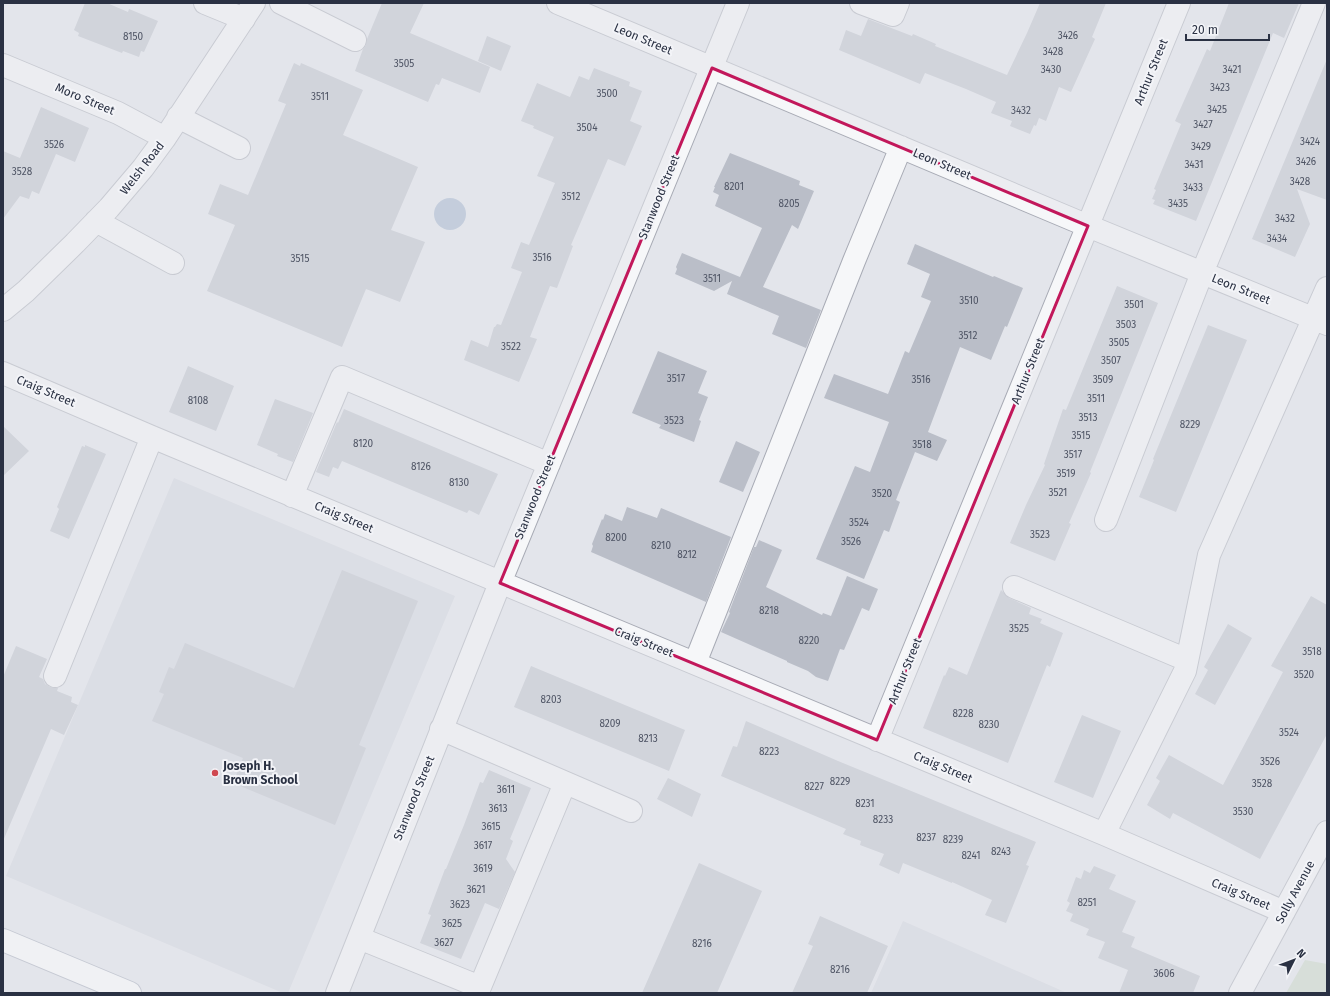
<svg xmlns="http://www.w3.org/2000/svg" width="1330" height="996" font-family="'Fira Sans',sans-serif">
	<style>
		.built { fill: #d1d4dd }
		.green { fill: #c7d5c4 }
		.water { fill: #9eb0cb }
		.building { fill: #babec8 }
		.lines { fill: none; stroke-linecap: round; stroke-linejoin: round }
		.minor-casing { stroke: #a8abb5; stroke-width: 24 }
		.major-casing { stroke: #a2a8b7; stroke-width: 24 }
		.minor { stroke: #f6f7f9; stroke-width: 22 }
		.major { stroke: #fff; stroke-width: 22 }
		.marked { fill: none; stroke: #c2185b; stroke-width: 3; stroke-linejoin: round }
		.poi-dot { fill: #cf4850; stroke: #f3f4f8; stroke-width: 1.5 }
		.labels { text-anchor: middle; stroke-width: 4; stroke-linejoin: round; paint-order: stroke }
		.number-label { font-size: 10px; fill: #4e5464 }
		.street-label { font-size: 12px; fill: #2a3143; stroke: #f3f4f8 }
		.poi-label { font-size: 12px; font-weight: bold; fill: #2a3143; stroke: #f3f4f8; text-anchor: start }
	</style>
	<rect width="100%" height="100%" fill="#e3e5eb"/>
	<!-- built -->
	<path class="built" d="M174 478 455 596 288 993H283L6 876Z
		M903 921 1067 993H871Z"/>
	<!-- green -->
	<path class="green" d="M1305 960 1327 964V993H1286Z"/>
	<!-- water -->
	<path class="water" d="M434 214a16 16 0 1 1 32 0a16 16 0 1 1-32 0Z"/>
	<!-- building -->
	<path class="building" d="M85 3H107L128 12 129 9 158 21 144 52 141 51 139 57 123 51 122 53 78 36 79 33 74 30Z
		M382 3H424L410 33 490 67 480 93 442 78 439 85 436 84 428 102 355 71 363 49 366 45 367 39Z
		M1040 3H1106L1092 37 1095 39 1071 92 1059 87 1046 121 1039 118 1036 126 1034 125 1030 134 1010 126 1012 121 991 113 996 102 966 89 925 73 920 84 839 50 846 30 861 36 868 19 912 36 913 34 936 44 935 46 1007 75 1027 33Z
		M1229 3H1299L1284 38 1273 33 1196 221 1153 204 1155 200 1152 199 1156 190 1154 189 1181 124 1175 121 1207 49 1210 51Z
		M487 36 511 46 501 71 478 61Z
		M1327 59V200L1297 189 1310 224 1295 257 1252 239Z
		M294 63 300 66 301 63 363 90 343 135 418 167 391 230 425 242 400 302 366 289 342 347 207 291 235 225 208 214 220 184 248 195 286 104 278 101Z
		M594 68 630 82 629 86 642 91 630 121 642 126 625 166 608 159 571 245 573 246 557 288 550 286 530 337 537 339 519 382 464 360 471 340 488 347 494 327H495L497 324 501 325 522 272 511 268 521 242 529 245 555 183 537 176 554 137 533 128 534 126 521 121 537 83 570 97 579 76 589 80Z
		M41 107 89 128 75 162 56 154 39 194 32 191 29 199 20 196 3 219V151L20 158Z
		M730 153 800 181 799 185 814 191 798 229 792 225 763 287 821 310 806 348 772 334 779 316 727 294 732 281 714 291 675 274 677 269 676 267 682 253 740 277 762 228 715 206 719 195 713 192 715 187H714Z
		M915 244 993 277 994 276 1023 288 1007 327 1005 326 991 360 960 347 928 432 947 440 937 461 915 452 896 500 900 502 889 532 884 530 864 579 816 559 855 466 870 472 889 422 824 398 834 374 888 394 905 351 909 353 931 301 921 297 930 274 907 264Z
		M1117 286 1158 303 1090 472 1091 473 1069 523 1071 524 1055 561 1010 543 1026 505 1045 465 1044 464 1063 409 1066 410Z
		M1208 325 1247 340 1176 512 1139 497 1154 460 1153 459Z
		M658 351 707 371 698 393 708 397 699 420 701 421 694 442 659 428 661 425 632 413Z
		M188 366 234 386 216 431 169 412Z
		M275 399 313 413 293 462 277 456 278 454 257 445Z
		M344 409 498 474 479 515 469 510 467 513 342 461 338 469 333 467 329 477 316 472 337 422 338 423Z
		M3 426 29 451 3 476Z
		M736 441 760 452 743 492 719 482Z
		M85 445 106 454 69 539 50 531 59 509 57 507 82 446 85 447Z
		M627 507 657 518 661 508 731 537 706 602 591 552 593 546 592 544 602 519 603 520 605 514 622 521Z
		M759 540 782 550 766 587 822 615 823 613 831 616 847 576 878 589 869 611 862 608 844 650 840 649 828 681 816 677 808 671 787 662V661L721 632 730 613 729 612 754 547H756Z
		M342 570 418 601 359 745 366 748 335 825 233 783 243 758 152 721 164 694 159 692 169 667 174 669 185 643 294 688Z
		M1001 590 1009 598 1031 608 1029 614 1042 619 1040 623 1063 633 1050 667 1047 665 1008 763 923 728 944 675 945 676 949 667 967 675Z
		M1311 596 1327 605V734L1260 859 1173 813 1170 819 1147 805 1160 781 1156 778 1169 755 1223 785 1283 672 1271 666Z
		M1228 624 1252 638 1215 705 1195 694 1208 670 1204 667Z
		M16 646 47 659 39 677 43 679 45 684 50 687 58 688 57 691 72 697 71 702 78 705 64 735 51 729 3 841V677Z
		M531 666 685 730 669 771 514 707Z
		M1082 715 1121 731 1093 798 1054 782Z
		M746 721 838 761 1036 842 1026 865 1029 866 1006 923 985 915 992 900 952 882V883L903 863 899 874 879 865 884 854 860 845 861 841 843 834 846 829 721 776 733 746 737 747Z
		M489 770 531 788 510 839 513 841 506 859 515 872 499 909 485 903 461 959 420 943 431 915 428 914 445 869H446L464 825 480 782 483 783Z
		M668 778 701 794 692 817 657 799Z
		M699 863 762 891 717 993H642Z
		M1094 866 1116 875 1109 889 1136 901 1122 932 1135 937 1131 947 1200 976 1193 993H1119L1128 970 1098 958 1105 942 1086 935 1089 929 1070 921 1073 914 1066 911 1070 903 1067 901 1076 877 1081 879 1084 870 1090 873Z
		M820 916 888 946 867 993H792L813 946 808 944Z"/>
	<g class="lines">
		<!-- minor casing -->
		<g class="minor-casing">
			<path id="minor" d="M205 3 244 19
				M281 3 355 40
				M558 3 1088 226 1327 324
				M861 3 893 15 898 3
				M3 65 118 113 165 138
				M178 117 239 148
				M96 221 173 263
				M3 310 26 291 75 243 109 208 143 168 165 138 254 3
				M3 373 152 437 1104 834 1284 912
				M292 496 342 377 549 464
				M1106 520 1202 273 1314 3
				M1014 587 1187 660
				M695 663 854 261 901 147
				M55 676 152 437
				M441 729 631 811
				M877 740 1179 3
				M1104 834 1185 671 1209 555 1327 288
				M359 938 480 987 565 783
				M337 993 500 583 738 3
				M1240 993 1327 832"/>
		</g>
		<!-- major casing -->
		<g class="major-casing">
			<path id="major" d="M3 940 130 993"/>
		</g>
		<!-- minor -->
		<use href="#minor" class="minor"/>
		<!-- major -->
		<use href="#major" class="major"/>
	</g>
	<!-- marked area -->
	<path d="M0 0H1330V996H0ZM712 68 1088 226 877 740 500 583Z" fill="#e3e5eb" fill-opacity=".55" fill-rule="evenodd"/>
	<path class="marked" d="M712 68 1088 226 877 740 500 583Z"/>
	<!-- markers -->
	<circle class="poi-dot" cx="215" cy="773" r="4"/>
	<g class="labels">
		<!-- number labels -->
		<g class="number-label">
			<text x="1068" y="39">3426</text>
			<text x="133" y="40">8150</text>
			<text x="1053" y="55">3428</text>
			<text x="404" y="67">3505</text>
			<text x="1051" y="73">3430</text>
			<text x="1232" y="73">3421</text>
			<text x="1220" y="91">3423</text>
			<text x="607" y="97">3500</text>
			<text x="320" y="100">3511</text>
			<text x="1217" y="113">3425</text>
			<text x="1021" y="114">3432</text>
			<text x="1203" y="128">3427</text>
			<text x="587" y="131">3504</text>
			<text x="1310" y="145">3424</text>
			<text x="54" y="148">3526</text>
			<text x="1201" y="150">3429</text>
			<text x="1306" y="165">3426</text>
			<text x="1194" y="168">3431</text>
			<text x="22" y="175">3528</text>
			<text x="1300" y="185">3428</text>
			<text x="734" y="190">8201</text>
			<text x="1193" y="191">3433</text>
			<text x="571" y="200">3512</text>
			<text x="789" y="207">8205</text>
			<text x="1178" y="207">3435</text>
			<text x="1285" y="222">3432</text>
			<text x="1277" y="242">3434</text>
			<text x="542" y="261">3516</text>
			<text x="300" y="262">3515</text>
			<text x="712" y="282">3511</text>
			<text x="969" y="304">3510</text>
			<text x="1134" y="308">3501</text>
			<text x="1126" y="328">3503</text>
			<text x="968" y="339">3512</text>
			<text x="1119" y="346">3505</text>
			<text x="511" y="350">3522</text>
			<text x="1111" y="364">3507</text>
			<text x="676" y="382">3517</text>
			<text x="921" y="383">3516</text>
			<text x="1103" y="383">3509</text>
			<text x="1096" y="402">3511</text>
			<text x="198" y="404">8108</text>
			<text x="1088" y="421">3513</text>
			<text x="674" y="424">3523</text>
			<text x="1190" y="428">8229</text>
			<text x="1081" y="439">3515</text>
			<text x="363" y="447">8120</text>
			<text x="922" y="448">3518</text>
			<text x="1073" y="458">3517</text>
			<text x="421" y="470">8126</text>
			<text x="1066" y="477">3519</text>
			<text x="459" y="486">8130</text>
			<text x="1058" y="496">3521</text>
			<text x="882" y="497">3520</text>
			<text x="859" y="526">3524</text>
			<text x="1040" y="538">3523</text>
			<text x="616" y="541">8200</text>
			<text x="851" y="545">3526</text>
			<text x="661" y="549">8210</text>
			<text x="687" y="558">8212</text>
			<text x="769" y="614">8218</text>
			<text x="1019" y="632">3525</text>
			<text x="809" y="644">8220</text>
			<text x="1312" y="655">3518</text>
			<text x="1304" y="678">3520</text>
			<text x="551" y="703">8203</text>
			<text x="963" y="717">8228</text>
			<text x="610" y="727">8209</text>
			<text x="989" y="728">8230</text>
			<text x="1289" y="736">3524</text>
			<text x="648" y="742">8213</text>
			<text x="769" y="755">8223</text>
			<text x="1270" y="765">3526</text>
			<text x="840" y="785">8229</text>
			<text x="1262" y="787">3528</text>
			<text x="814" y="790">8227</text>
			<text x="506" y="793">3611</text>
			<text x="865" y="807">8231</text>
			<text x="498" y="812">3613</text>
			<text x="1243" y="815">3530</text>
			<text x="883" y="823">8233</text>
			<text x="491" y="830">3615</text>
			<text x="926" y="841">8237</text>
			<text x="953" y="843">8239</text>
			<text x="483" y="849">3617</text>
			<text x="1001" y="855">8243</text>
			<text x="971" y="859">8241</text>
			<text x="483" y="872">3619</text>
			<text x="476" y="893">3621</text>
			<text x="1087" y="906">8251</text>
			<text x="460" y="908">3623</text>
			<text x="452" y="927">3625</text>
			<text x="444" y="946">3627</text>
			<text x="702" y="947">8216</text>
			<text x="840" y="973">8216</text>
			<text x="1164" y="977">3606</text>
		</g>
		<!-- street labels -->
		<g class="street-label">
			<text transform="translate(643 39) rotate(23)" y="4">Leon Street</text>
			<text transform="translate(1151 72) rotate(-68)" y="4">Arthur Street</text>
			<text transform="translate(85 99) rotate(23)" y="4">Moro Street</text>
			<text transform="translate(942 164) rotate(23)" y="4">Leon Street</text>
			<text transform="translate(142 168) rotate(-52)" y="4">Welsh Road</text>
			<text transform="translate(659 197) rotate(-68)" y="4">Stanwood Street</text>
			<text transform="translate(1241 289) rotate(22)" y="4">Leon Street</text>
			<text transform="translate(1028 371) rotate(-68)" y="4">Arthur Street</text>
			<text transform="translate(46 391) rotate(23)" y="4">Craig Street</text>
			<text transform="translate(535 497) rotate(-68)" y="4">Stanwood Street</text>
			<text transform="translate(344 517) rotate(23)" y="4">Craig Street</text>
			<text transform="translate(644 642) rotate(22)" y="4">Craig Street</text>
			<text transform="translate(905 671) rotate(-68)" y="4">Arthur Street</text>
			<text transform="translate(943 767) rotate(23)" y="4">Craig Street</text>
			<text transform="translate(414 798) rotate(-68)" y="4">Stanwood Street</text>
			<text transform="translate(1295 892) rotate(-62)" y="4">Solly Avenue</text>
			<text transform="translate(1241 894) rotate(23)" y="4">Craig Street</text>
		</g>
		<!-- poi labels -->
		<g class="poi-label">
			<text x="223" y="770">Joseph H.<tspan x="223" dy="14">Brown School</tspan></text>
		</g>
	</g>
	<!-- border -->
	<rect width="1330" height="996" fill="none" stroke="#2a3143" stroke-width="8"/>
	<!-- north arrow -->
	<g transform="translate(1294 960) rotate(48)" stroke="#f3f4f8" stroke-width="3" paint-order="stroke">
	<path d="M0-3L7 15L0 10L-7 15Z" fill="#2a3143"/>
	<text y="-6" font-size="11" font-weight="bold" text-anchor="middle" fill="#2a3143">N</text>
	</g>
	<!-- scale -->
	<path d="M1186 34v6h83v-6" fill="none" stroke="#2a3143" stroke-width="2"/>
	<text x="1192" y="34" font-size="12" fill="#2a3143" stroke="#f3f4f8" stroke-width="3" paint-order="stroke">20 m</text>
</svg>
